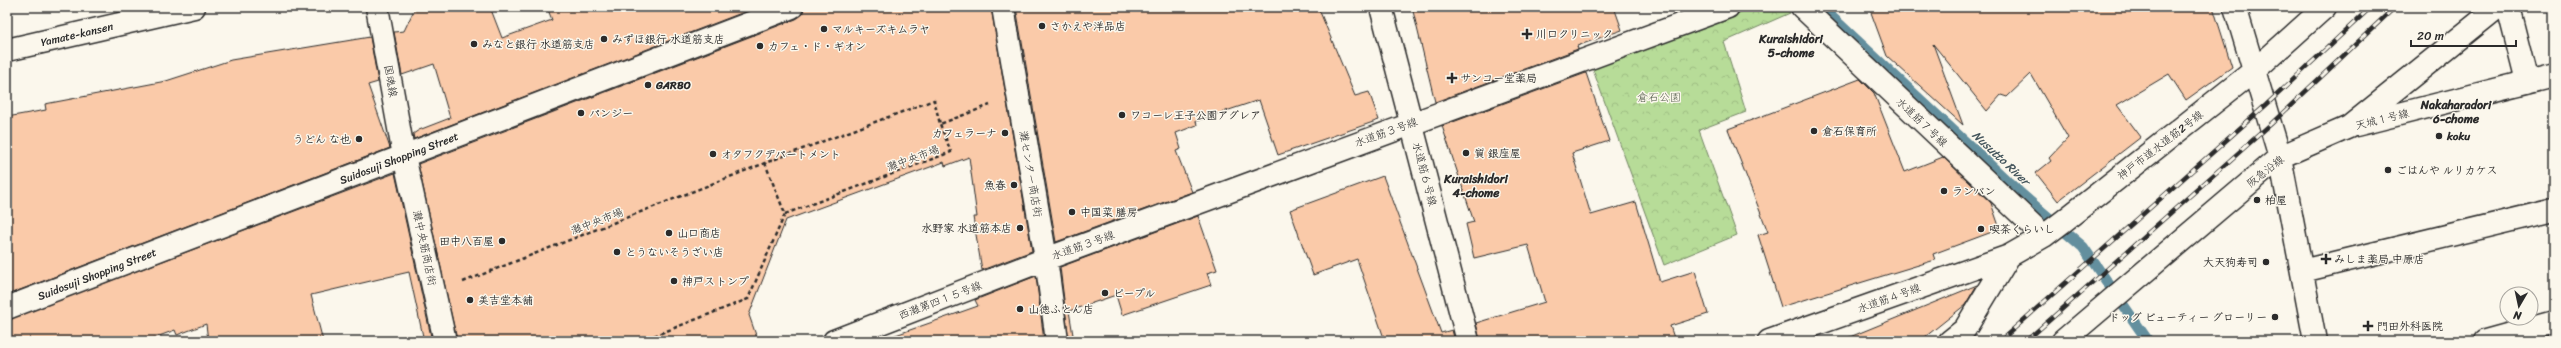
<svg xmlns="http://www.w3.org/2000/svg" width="2561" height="348" font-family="Sriracha,'Klee One',sans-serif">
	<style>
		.park { fill: url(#park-crowns); stroke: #718462 }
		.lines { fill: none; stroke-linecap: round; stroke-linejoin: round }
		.stream { stroke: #648f9e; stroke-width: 11 }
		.building { fill: #facaa9; stroke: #2b2b2b }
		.minor-casing { stroke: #2b2b2b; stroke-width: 25 }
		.major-casing { stroke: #2b2b2b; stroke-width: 25 }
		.path { stroke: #2b2b2b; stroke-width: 2.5; stroke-dasharray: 4 3; stroke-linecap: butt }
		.minor { stroke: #fbf7ec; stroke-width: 22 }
		.major { stroke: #fbf7ec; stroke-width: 22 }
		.rail-casing { stroke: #2b2b2b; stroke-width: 4.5 }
		.rail { stroke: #fbf7ec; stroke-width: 3; stroke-dasharray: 9; stroke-linecap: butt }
		.poi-dot { fill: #2b2b2b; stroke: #fbf7ec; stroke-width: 1.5 }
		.labels { text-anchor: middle; stroke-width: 3; stroke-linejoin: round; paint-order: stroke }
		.poi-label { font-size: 11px; font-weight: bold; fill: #2b2b2b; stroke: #fbf7ec; text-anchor: start }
		.street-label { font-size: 11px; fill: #2b2b2b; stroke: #fbf7ec }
		.park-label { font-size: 11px; fill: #4e5746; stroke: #fbf7ec }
		.neighbourhood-label { font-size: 12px; font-weight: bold; fill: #2b2b2b; stroke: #fbf7ec }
		.water-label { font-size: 12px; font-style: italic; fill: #43545b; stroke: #fbf7ec }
	</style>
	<defs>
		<pattern id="park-crowns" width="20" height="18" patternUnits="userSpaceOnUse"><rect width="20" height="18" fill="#b7dc98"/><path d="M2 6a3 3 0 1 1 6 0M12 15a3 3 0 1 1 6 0" fill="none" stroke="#9ebd83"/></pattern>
	</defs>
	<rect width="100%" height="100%" fill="#fbf7ec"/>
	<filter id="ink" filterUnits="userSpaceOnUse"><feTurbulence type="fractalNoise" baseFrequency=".025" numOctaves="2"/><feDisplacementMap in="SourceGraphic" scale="8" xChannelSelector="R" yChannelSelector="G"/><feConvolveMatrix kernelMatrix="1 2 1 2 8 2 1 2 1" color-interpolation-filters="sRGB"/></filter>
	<g filter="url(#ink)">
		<!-- park -->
		<path class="park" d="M1754 7H1783L1790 13 1724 42 1746 112 1699 130 1737 235 1664 265 1592 67Z"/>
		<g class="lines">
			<!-- stream -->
			<path class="stream" d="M1821 7 2021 194 2083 247 2148 341"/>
		</g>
		<!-- building -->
		<path class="building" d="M422 7H490L502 38 552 20 547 7H757L414 139 413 134 419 130 450 118 434 64 402 75 394 32 404 31 414 10Z
			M804 7H991L1032 251 982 270 973 217H977L969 157 945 166 944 162 786 220 749 315 758 341H457L418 164 796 19 802 15Z
			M1016 7H1318L1355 96 1369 92 1379 120 1278 155 1259 100 1196 121 1197 125 1176 133 1181 149 1176 151 1192 192 1056 242Z
			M1412 7H1614L1622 30 1577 46 1578 49 1435 102Z
			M1869 7H2213L2232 67 2186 100 2169 74 2117 105 2141 137 2058 201 2036 173 2051 161 2049 158 2068 138 2031 74 2007 97 2001 95 1987 111 1933 44 1963 125 1887 56Z
			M370 37 378 82 368 85 390 148 7 295V117L46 110 45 104 166 81 231 60Z
			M1586 73 1609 141 1572 153 1591 215 1636 202 1660 282 1695 271 1708 314 1670 326 1675 341H1480L1476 323 1545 302 1528 245 1474 258 1466 224 1474 222 1442 126Z
			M1860 79 1874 93 1905 172 1943 157 1991 203 2000 229 1933 254 1935 260 1781 307 1758 235 1768 232 1728 129Z
			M395 173 432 341H424L409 272 311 295 323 341H208L206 324 177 335 175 330 146 341H7V320Z
			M1383 176 1441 333 1452 330 1455 341H1385L1357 259 1313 275 1290 210Z
			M1198 216 1217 270 1207 273 1211 285 1122 315 1116 295 1069 311 1074 341H1069L1060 267Z
			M1036 276 1044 341H891L890 337 978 306 975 300Z
			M1977 285 1965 305 1920 341H1840Z"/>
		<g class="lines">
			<!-- minor casing -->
			<g class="minor-casing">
				<path id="minor" d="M377 7 404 156 445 341
					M1003 7 1046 259 1057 341
					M1381 7 1468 341
					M1802 7 2044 236
					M2235 7 2280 157 2315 341
					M2508 7 2527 82
					M2356 125 2554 75
					M2302 271 2554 210
					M7 308 792 7
					M834 341 1046 259 1728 7
					M1769 341 2009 256
					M1950 341 1965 329 2009 256 2044 236 2065 220 2255 70 2325 7
					M2063 341 2280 157 2349 127 2498 7
					M2485 341 2554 322"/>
			</g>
			<!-- major casing -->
			<g class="major-casing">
				<path id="major" d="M7 50 194 7"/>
			</g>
			<!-- path -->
			<path class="path" d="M785 214 951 152 940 124
				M463 282 765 163
				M641 341 748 299 785 214 765 163 934 100 940 124 990 105"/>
			<!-- minor -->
			<use href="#minor" class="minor"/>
			<!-- major -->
			<use href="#major" class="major"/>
			<!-- rail casing -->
			<g class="rail-casing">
				<path id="rail" d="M2000 341 2266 105 2371 7
					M2026 341 2271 124 2395 7"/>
			</g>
			<!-- rail -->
			<use href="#rail" class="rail"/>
		</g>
	</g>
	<!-- markers -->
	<g class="poi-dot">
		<circle cx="1042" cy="26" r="4"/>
		<circle cx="824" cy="29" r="4"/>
		<path d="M1525 28h4v4h4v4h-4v4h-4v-4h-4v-4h4z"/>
		<circle cx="604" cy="39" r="4"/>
		<circle cx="474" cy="44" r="4"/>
		<circle cx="760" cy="46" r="4"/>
		<path d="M1450 72h4v4h4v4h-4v4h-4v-4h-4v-4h4z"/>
		<circle cx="648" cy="85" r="4"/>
		<circle cx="581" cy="113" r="4"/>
		<circle cx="1122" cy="115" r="4"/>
		<circle cx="1814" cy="131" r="4"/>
		<circle cx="1005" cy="133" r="4"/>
		<circle cx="2439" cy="136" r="4"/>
		<circle cx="359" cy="139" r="4"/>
		<circle cx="1466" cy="153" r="4"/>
		<circle cx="713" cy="154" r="4"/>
		<circle cx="2388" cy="170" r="4"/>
		<circle cx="1014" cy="185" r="4"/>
		<circle cx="1944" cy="191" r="4"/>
		<circle cx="2257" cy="200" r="4"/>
		<circle cx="1072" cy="212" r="4"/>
		<circle cx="1020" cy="228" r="4"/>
		<circle cx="1981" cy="229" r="4"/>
		<circle cx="669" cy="233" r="4"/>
		<circle cx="502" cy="241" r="4"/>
		<circle cx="617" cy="252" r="4"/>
		<path d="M2324 253h4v4h4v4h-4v4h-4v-4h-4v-4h4z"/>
		<circle cx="2266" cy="262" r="4"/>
		<circle cx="674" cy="281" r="4"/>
		<circle cx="1105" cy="293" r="4"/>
		<circle cx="470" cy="300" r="4"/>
		<circle cx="1020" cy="309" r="4"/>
		<circle cx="2275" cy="317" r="4"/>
		<path d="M2366 320h4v4h4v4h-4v4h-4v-4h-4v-4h4z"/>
	</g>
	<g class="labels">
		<!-- poi labels -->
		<g class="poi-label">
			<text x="1050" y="30">さかえや洋品店</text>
			<text x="832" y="33">マルキーズキムラヤ</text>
			<text x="1536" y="38">川口クリニック</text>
			<text x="612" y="43">みずほ銀行 水道筋支店</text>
			<text x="482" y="48">みなと銀行 水道筋支店</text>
			<text x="768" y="50">カフェ・ド・ギオン</text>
			<text x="1460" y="82">サンコー堂薬局</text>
			<text x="656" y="89">GARBO</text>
			<text x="589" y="117">パンジー</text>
			<text x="1130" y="119">ワコーレ王子公園アグレア</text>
			<text x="1822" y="135">倉石保育所</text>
			<text x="997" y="137" text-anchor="end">カフェラーナ</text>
			<text x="2447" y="140">koku</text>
			<text x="351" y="143" text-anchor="end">うどん な也</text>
			<text x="1474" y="157">質 銀座屋</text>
			<text x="721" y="158">オタフクデパートメント</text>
			<text x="2396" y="174">ごはんや ルリカケス</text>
			<text x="1006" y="189" text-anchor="end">魚春</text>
			<text x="1952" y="195">ランバン</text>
			<text x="2265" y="204">柏屋</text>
			<text x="1080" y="216">中国菜 膳房</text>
			<text x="1012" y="232" text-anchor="end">水野家 水道筋本店</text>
			<text x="1989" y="233">喫茶くらいし</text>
			<text x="677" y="237">山口商店</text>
			<text x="494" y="245" text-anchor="end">田中八百屋</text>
			<text x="625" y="256">とうないそうざい店</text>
			<text x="2334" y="263">みしま薬局 中原店</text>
			<text x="2258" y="266" text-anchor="end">大天狗寿司</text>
			<text x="682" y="285">神戸ストンプ</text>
			<text x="1113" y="297">ピープル</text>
			<text x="478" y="304">美吉堂本舗</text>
			<text x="1028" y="313">山徳ふとん店</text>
			<text x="2267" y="321" text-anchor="end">ドッグ ビューティー グローリー</text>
			<text x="2377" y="330">門田外科医院</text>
		</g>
		<!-- street labels -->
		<g class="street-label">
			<text transform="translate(77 34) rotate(-13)" y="4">Yamate-kansen</text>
			<text transform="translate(391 81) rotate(80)" y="4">国魂線</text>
			<text transform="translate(2382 119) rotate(-14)" y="4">天城１号線</text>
			<text transform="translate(1922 122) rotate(43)" y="4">水道筋７号線</text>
			<text transform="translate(1386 132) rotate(-20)" y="4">水道筋３号線</text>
			<text transform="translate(2160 145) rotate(-38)" y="4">神戸市道水道筋2号線</text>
			<text transform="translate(399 158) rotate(-21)" y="4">Suidosuji Shopping Street</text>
			<text transform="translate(913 158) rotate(-20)" y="4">灘中央市場</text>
			<text transform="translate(2265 171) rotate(-38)" y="4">阪急沿線</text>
			<text transform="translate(1031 174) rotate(80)" y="4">灘センター商店街</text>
			<text transform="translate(1425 174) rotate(75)" y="4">水道筋６号線</text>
			<text transform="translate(597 221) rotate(-21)" y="4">灘中央市場</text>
			<text transform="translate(1083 245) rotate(-20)" y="4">水道筋３号線</text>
			<text transform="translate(425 248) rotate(78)" y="4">灘中央筋商店街</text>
			<text transform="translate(97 274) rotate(-21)" y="4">Suidosuji Shopping Street</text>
			<text transform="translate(1889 298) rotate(-20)" y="4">水道筋４号線</text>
			<text transform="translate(940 300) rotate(-21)" y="4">西灘第四１５号線</text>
		</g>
		<!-- park labels -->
		<g class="park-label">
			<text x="1659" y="101">倉石公園</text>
		</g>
		<!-- neighbourhood labels -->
		<g class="neighbourhood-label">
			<text x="1791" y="43">Kuraishidori<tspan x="1791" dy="14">5-chome</tspan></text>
			<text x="2456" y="109">Nakaharadori<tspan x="2456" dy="14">6-chome</tspan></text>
			<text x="1476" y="183">Kuraishidori<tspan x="1476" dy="14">4-chome</tspan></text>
		</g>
		<!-- water labels -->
		<g class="water-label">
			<text transform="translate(2001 158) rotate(43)" y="4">Nusutto River</text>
		</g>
	</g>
	<!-- margin -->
	<rect width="2561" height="348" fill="none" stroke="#fbf7ec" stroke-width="24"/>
	<rect x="12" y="12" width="2537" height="324" fill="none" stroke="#2b2b2b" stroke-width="1.5" filter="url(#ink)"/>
	<!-- north arrow -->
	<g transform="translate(2519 306) rotate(189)"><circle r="19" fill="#fbf7ec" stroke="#a8a59f"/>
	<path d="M0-3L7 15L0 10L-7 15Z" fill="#2b2b2b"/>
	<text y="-6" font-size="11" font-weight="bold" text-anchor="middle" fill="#2b2b2b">N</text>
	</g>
	<!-- scale -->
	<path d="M2411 40v6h105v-6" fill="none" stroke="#2b2b2b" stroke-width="2"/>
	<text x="2417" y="40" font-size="12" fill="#2b2b2b" stroke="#fbf7ec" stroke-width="3" paint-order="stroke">20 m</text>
</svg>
